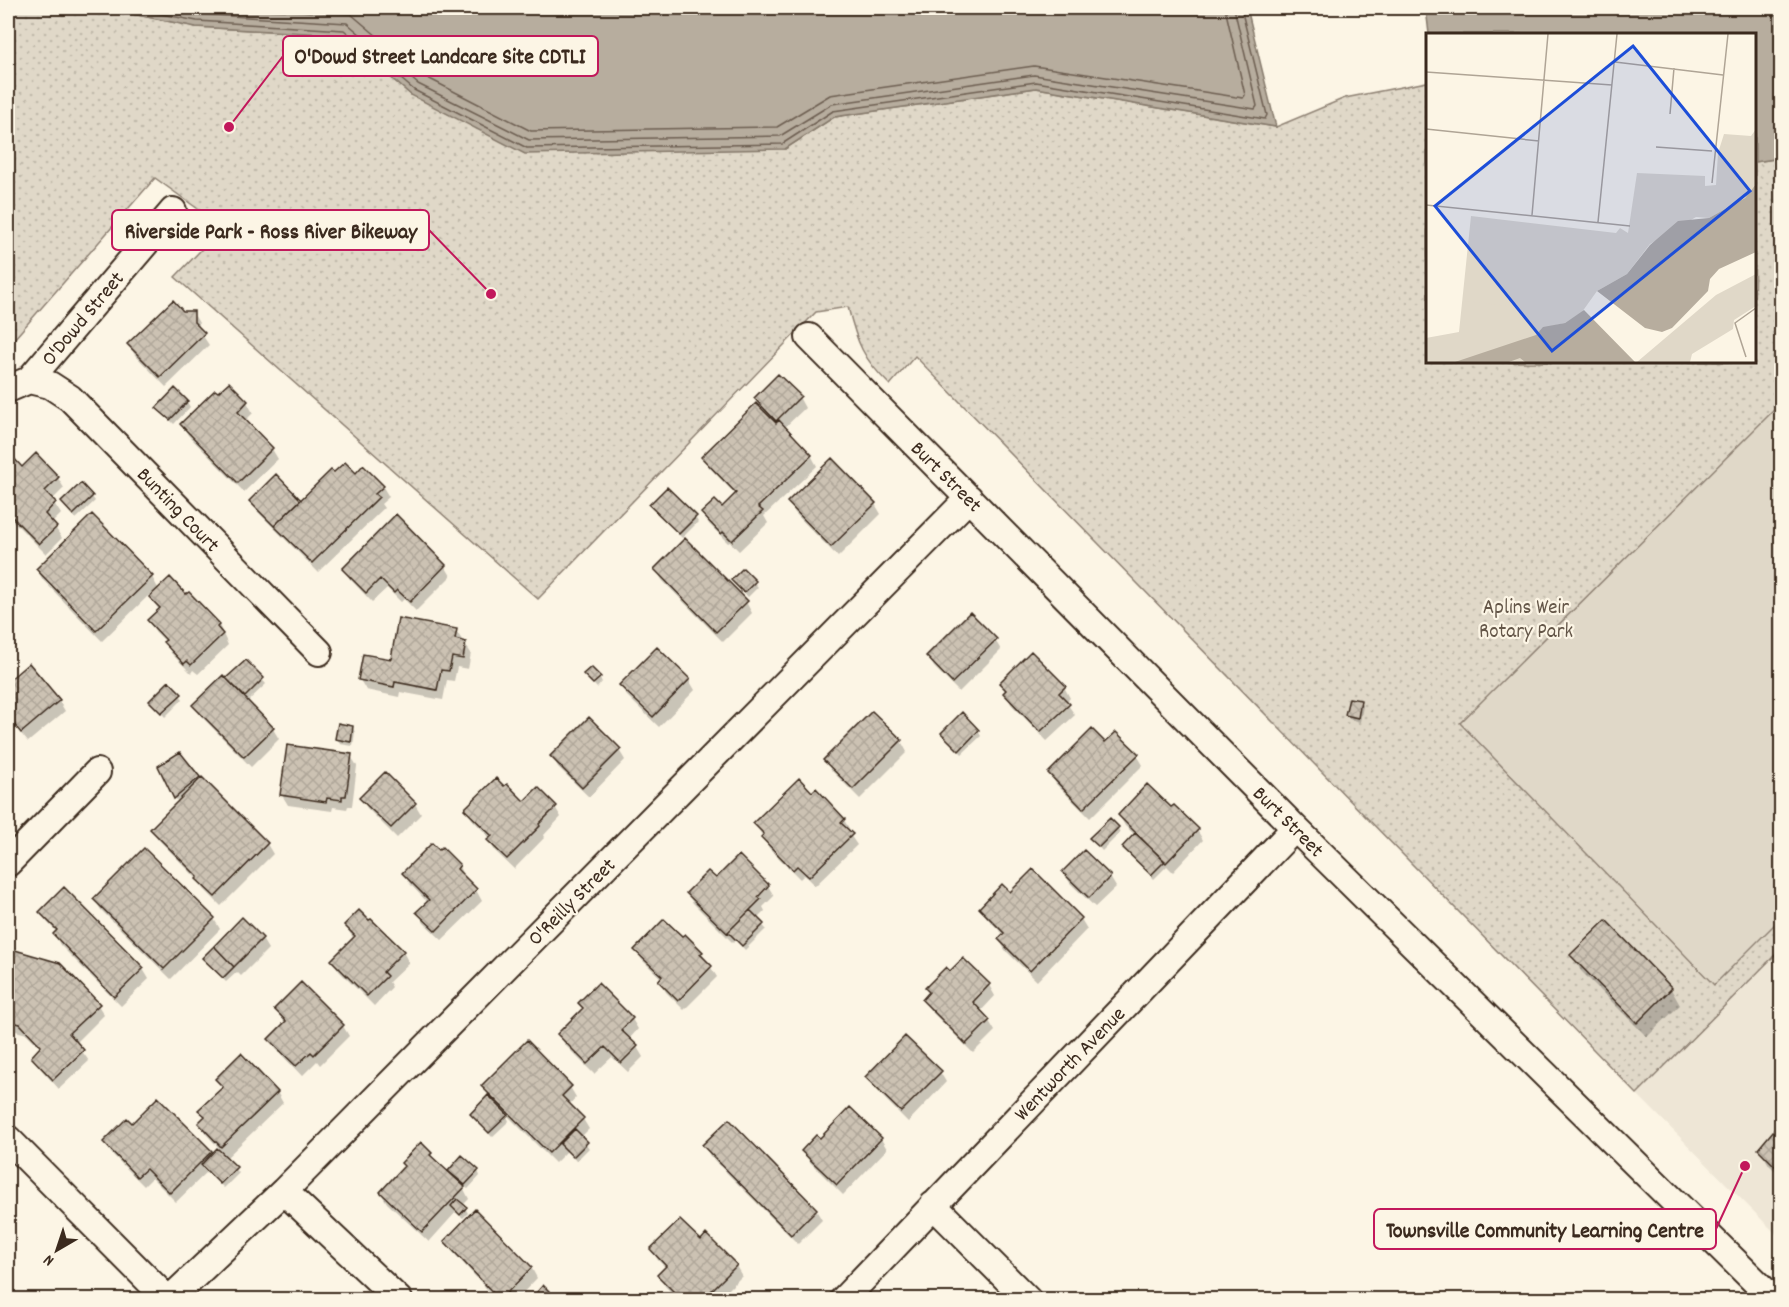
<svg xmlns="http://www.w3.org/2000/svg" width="1789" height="1307" font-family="Dekko,sans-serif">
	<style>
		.built { fill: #eee6d6 }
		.park { fill: url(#park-dots); stroke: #8e8173; stroke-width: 1.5 }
		.pitch { fill: #e0d8c8; stroke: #8e8173; stroke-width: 1.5 }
		.water { fill: #b7ad9e; stroke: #85796b; stroke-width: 1.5 }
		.shadow { fill: #0003 }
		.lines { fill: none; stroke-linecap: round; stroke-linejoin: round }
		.shore { stroke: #6d5e51; stroke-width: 1.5 }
		.building { fill: url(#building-cross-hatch); stroke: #3b2a1e; stroke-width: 1.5 }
		.street-casing { stroke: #3b2a1e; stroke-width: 30 }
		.street { stroke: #fcf5e5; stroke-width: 26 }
		.labels { text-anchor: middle; stroke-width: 4.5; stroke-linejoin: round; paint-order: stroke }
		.street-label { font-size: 21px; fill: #3b2a1e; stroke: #fcf5e5 }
		.park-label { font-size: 21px; fill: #645648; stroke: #fcf5e5 }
		.inset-road { fill: none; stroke: #afa495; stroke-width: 1.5 }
		.view { fill: #1d4ed8; fill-opacity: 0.15; stroke: #1d4ed8; stroke-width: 3 }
		.inset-edge { fill: none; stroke: #3b2a1e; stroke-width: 3 }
		.leader { fill: none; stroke: #c2185b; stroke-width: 2 }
		.callout-dot { fill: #c2185b; stroke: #fcf5e5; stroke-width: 2 }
		.callout { fill: #fcf5e5; stroke: #c2185b; stroke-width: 2 }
		.callout-label { font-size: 22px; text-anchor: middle; font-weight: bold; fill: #3b2a1e }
	</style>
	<defs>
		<pattern id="park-dots" width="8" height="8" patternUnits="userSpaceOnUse" patternTransform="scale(1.5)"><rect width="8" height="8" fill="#e0d8c8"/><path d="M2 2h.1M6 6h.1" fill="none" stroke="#c1baab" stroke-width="1.8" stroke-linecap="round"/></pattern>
		<pattern id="building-cross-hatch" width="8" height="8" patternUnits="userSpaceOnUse" patternTransform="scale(1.5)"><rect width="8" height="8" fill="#ccc2b3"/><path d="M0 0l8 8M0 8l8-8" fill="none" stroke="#b0a79a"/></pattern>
	</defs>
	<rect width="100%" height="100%" fill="#fcf5e5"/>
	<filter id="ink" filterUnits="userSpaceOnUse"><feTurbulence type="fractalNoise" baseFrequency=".0167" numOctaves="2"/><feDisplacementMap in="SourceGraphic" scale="12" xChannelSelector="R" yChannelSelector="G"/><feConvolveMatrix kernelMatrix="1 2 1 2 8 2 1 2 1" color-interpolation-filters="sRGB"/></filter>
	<g filter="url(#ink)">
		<!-- built -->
		<path class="built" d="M1781 949V1239L1637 1094Z"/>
		<!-- park -->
		<path class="park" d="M8 8H108L113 10 196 27 342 35 411 95 785 149 834 117 1036 88 1276 127 1345 98 1427 82 1428 362H1754L1755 162 1781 158V949L1637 1094 915 356 890 385C863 359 857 343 848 307L816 312 538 599 175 277 223 227 155 178 8 346Z"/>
		<!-- pitch -->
		<path class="pitch" d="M1781 403V918L1714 985 1460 723Z"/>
		<!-- water -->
		<path class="water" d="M108 8H1247L1276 127 1036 88 834 117 785 149 525 154 411 95 342 35 196 27 113 10Z
			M1426 8H1781V158L1755 162 1754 34H1429Z"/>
		<!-- shadow -->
		<path class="shadow" d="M183 312 193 313 199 323V330L209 345 166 387 135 355 129 345Z
			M229 384 247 402 253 413 245 421 272 449 278 459 244 492 188 435 182 425Z
			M799 397 805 408 784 428 811 455 817 466 764 516 768 523 739 551 730 542 728 543 709 524 703 513 722 509 736 495 709 467 703 457 761 409 755 398Z
			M187 402 190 407 174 424 158 408Z
			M11 457 22 469 58 478 64 488 52 500 61 514 52 523 62 538 46 554 8 516V461Z
			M356 475 383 487 389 497 381 504 384 508 318 572 257 511 251 501 301 502Z
			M92 497 95 501 76 519 63 502Z
			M789 503 875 504 881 514 838 557 795 513Z
			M651 505 695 517 698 522 682 538Z
			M396 517 445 566 451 576 416 611 404 599 401 602 387 588 372 602 350 579 344 569Z
			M656 569 746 602 752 613 723 642 662 580Z
			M37 570 152 577 159 590 186 596 189 594 219 625 228 645 198 674 193 670 191 673 171 653 166 642 155 631 149 621 159 610 149 595 102 641 43 580Z
			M743 570 758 587 748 597 733 580Z
			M456 631 471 653 468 669 457 667 454 681 447 680 443 700 400 692 399 697 366 690 360 680 392 661Z
			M995 640 1001 650 959 692 934 667 928 657Z
			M246 662 266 684 247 702 273 729 279 739 251 767 200 715 194 705 231 684 228 678Z
			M29 665 59 701 65 711 28 742 8 718V683Z
			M585 675 599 678 602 682 597 688Z
			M689 680 695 690 659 727 627 696 621 686Z
			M1001 683 1064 687 1070 698 1066 702 1075 715 1047 741 1011 704Z
			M180 695 183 699 165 717 151 701Z
			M1360 702 1363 706 1360 722 1349 719 1347 715Z
			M352 727 355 732 353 746 340 744 337 739Z
			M978 731 981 736 962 754 943 733Z
			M901 741 907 752 860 799 831 770 825 760Z
			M1105 744 1137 755 1143 765 1090 818 1056 784 1050 773Z
			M619 750 625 760 589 797 558 767 552 756Z
			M351 756 357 766 352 806H348L347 809 333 807 332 811 288 805 282 795Z
			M160 766 199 778 201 780 202 779 267 844 273 854 221 906 204 889 199 881 158 839 152 829 178 803Z
			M8 773 14 784 8 790Z
			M812 794 844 820 850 830 848 832 857 845 815 886 804 875 800 879 769 848 755 823Z
			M361 798 415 804 421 814 397 838 367 808Z
			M524 803 555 807 561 817 544 835 545 837 514 869 495 851 489 840 491 839 472 819 466 809Z
			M1119 815 1197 830 1203 840 1173 872 1167 866 1154 879 1124 847 1135 835 1125 826Z
			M1118 828 1120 833 1102 851 1091 838Z
			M459 866 464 878 476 890 482 901 442 940 424 923 418 912 428 903 410 884 404 874Z
			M1033 871 1081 919 1087 929 1037 981 1005 950 999 939 1004 935 987 918 981 908 1010 894Z
			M1064 872 1110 877 1116 887 1095 907 1070 883Z
			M768 886 774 896 763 907 765 911 757 919 766 929 745 950 736 940 733 943 693 903 687 893Z
			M95 900 214 919 220 929 171 979 101 910Z
			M41 912 143 969 149 979 121 1006 60 945 55 935 57 932 47 922Z
			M371 921 403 952 409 963 389 982 392 987 374 1006 339 971 333 961 354 939 345 926Z
			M262 939 268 949 241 976 237 972 226 982 207 963Z
			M8 950 59 964 98 1005 104 1015 76 1043 89 1061 59 1089 39 1067 33 1057 41 1048 27 1034 8 1029Z
			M636 950 701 952 717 977 684 1010 666 992 660 982 662 979 642 960Z
			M1572 955 1671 989 1680 1005 1647 1037 1581 971Z
			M963 960 989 985 995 996 980 1012 989 1021 995 1031 973 1053 930 1010 924 1000 930 994 927 988 950 973Z
			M301 984 343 1026 349 1036 320 1065 317 1061 302 1076 276 1049 270 1039 286 1024 275 1009Z
			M580 1004 632 1019 638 1029 629 1039 637 1047 643 1057 628 1072 612 1057 594 1074 565 1045 559 1034 583 1010Z
			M940 1072 946 1082 908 1122 873 1087 867 1077Z
			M217 1079 277 1092 283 1103 226 1158 239 1173 224 1188 207 1172 176 1202 152 1178 144 1186 111 1153 105 1143 132 1125 211 1151 213 1155 219 1148 206 1134 200 1124 205 1118 200 1110 223 1089Z
			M483 1086 570 1087 576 1097 569 1105 583 1119 589 1129 581 1137 589 1148 576 1161 567 1151 555 1163 506 1114 509 1121 492 1137 471 1114 489 1097Z
			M850 1109 881 1139 887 1149 843 1195 809 1161 803 1151 820 1140Z
			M729 1122 816 1210 822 1220 798 1244 710 1156 704 1145Z
			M1782 1128V1177L1769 1165 1760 1149Z
			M431 1154 437 1163 454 1179 450 1171H478L480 1176 468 1189 461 1183 469 1199 463 1205 468 1213 463 1218 456 1212 429 1242 387 1203 381 1193Z
			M446 1241 531 1267 537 1278 516 1300H497L452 1251Z
			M701 1242 736 1266 742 1276 718 1300H679L665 1286 659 1275 666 1268 658 1260 652 1250Z"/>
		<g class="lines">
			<!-- shore -->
			<path class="shore" d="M130 8 197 21 344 30 414 90 527 148 782 144 833 111 1036 82 1265 119 1267 115 1241 8
				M167 8 198 14 347 23 418 84 529 140 780 136 832 104 1034 75 1255 109 1257 106 1234 8
				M247 8 351 14 424 76 531 131 777 127 830 95 1034 66 1243 98 1245 95 1225 8"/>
		</g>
		<!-- building -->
		<path class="building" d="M173 300 183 311H194V322L205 333 160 377 127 344Z
			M778 374 801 396 776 421 754 398Z
			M229 382 248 401 238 412 273 448 238 483 180 424 215 390 218 392Z
			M175 388 188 401 170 420 156 408Z
			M756 403 776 423 779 420 812 455 758 507 763 511 732 541 723 532 721 534 701 513 715 500 722 507 736 493 701 457Z
			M36 453 59 477 45 491 56 502 45 514 57 527 39 544 8 513V459L11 455 22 467Z
			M832 458 876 503 831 547 787 502Z
			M345 462 356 473 363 465 384 486 375 494 379 497 312 563 274 526 331 470 334 472Z
			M276 474 301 500 274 526 249 501Z
			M81 483 93 496 73 515 61 502Z
			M667 487 697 516 679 534 649 505Z
			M92 514 153 576 96 631 36 569Z
			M396 514 446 565 410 602 397 590 394 593 380 579 366 593 342 569Z
			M685 538 748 601 716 632 654 569Z
			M743 568 756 581 744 593 731 580Z
			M170 577 186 594 189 592 220 624 217 627 223 634 191 665 187 661 184 664 163 642 166 640 147 620 160 608 149 597Z
			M970 612 997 639 952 683 926 656Z
			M398 618 457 629 455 639 466 642 463 659 452 657 449 671 441 670 437 690 395 682 394 687 358 680 363 654 391 659Z
			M657 647 690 679 653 717 619 685Z
			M1031 651 1066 686 1059 693 1070 704 1040 732 1003 693 1006 690 999 683Z
			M246 660 264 678 245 697 226 678Z
			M29 663 60 700 21 733 8 717V681Z
			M591 667 601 677 593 684 583 674Z
			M223 675 274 728 244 757 192 705Z
			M169 681 182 694 161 713 149 701Z
			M1349 698 1361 700 1358 718 1345 715Z
			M872 711 902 740 853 789 823 760Z
			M962 712 979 730 959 751 941 733Z
			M589 717 621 749 582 788 550 756Z
			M338 723 353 726 351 742 335 739Z
			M1092 729 1105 742 1116 732 1139 754 1083 809 1048 773Z
			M287 745 352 754 346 796H342V800L327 798 326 802 280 795Z
			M180 752 200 777 174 799 158 766Z
			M385 772 416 803 391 828 359 798Z
			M202 777 268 843 215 897 196 879 198 877 150 829Z
			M496 778 504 786 507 784 524 801 538 787 557 806 539 824 540 826 507 859 487 840 492 836 464 809Z
			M799 778 812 792 816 788 845 819 841 823 853 834 809 877 797 866 793 870 761 837 764 834 753 823Z
			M1147 784 1171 807 1174 805 1199 829 1166 863 1118 815Z
			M1110 818 1119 827 1099 847 1089 838Z
			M1135 833 1165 861 1151 875 1122 847Z
			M432 843 439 850 442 847 460 865 457 869 477 889 436 931 416 912 429 900 402 873Z
			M144 848 215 918 164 969 93 899Z
			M1084 850 1111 876 1089 898 1062 872Z
			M739 855 769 885 758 897 761 899 727 933 686 893 708 871 716 878Z
			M1033 869 1082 918 1030 971 998 939 1004 933 979 908 1002 884 1010 892Z
			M64 887 144 968 114 997 53 934 57 930 39 912Z
			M359 910 369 920 371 919 404 951 383 972 387 976 367 996 331 960 355 936 344 925Z
			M750 910 764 924 742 946 728 932Z
			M242 917 263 938 234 967 214 946Z
			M664 919 682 936 685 934 703 952 700 954 712 966 678 1001 658 981 662 976 634 950Z
			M1606 920 1672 988 1637 1023 1570 955Z
			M214 946 234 967 223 978 202 958Z
			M8 948 60 963 100 1004 69 1033 84 1050 53 1080 31 1057 41 1046 20 1024 8 1021Z
			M963 958 990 984 973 1002 990 1020 966 1044 922 1000 929 992 925 988 946 967 950 971Z
			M301 982 344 1025 314 1055 311 1052 296 1066 268 1039 286 1021 274 1009Z
			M598 983 633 1018 621 1030 638 1046 621 1063 605 1047 587 1064 557 1034 583 1008 578 1003Z
			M905 1036 942 1071 901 1112 865 1077Z
			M527 1040 572 1086 562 1096 584 1118 549 1153 481 1086Z
			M241 1053 278 1092 221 1147 198 1123 205 1116 198 1110 223 1087 215 1079Z
			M488 1095 508 1115 489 1133 470 1114Z
			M158 1097 212 1151 170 1193 146 1169 137 1177 103 1142 127 1118 132 1123Z
			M850 1107 882 1138 837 1185 801 1151 816 1135 820 1138Z
			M729 1119 817 1209 791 1235 702 1145Z
			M1779 1124 1782 1126V1173L1758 1149Z
			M575 1129 588 1142 573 1157 560 1144Z
			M421 1142 432 1153 430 1155 465 1187 422 1232 380 1192 404 1166 401 1163Z
			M217 1148 237 1167 220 1184 201 1165Z
			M462 1155 479 1170 465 1185 448 1171Z
			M457 1199 467 1207 460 1215 451 1206Z
			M475 1209 532 1267 500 1300 444 1241Z
			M680 1220 701 1240 706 1234 737 1265 702 1300H682L657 1275 666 1266 650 1249Z
			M543 1285 558 1300H530Z"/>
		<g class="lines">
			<!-- street casing -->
			<g class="street-casing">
				<path id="street" d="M809 337 1295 828 1774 1300
					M29 380 50 385 70 398 319 652
					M8 389 29 380 173 211
					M8 863 97 772
					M8 1139 168 1300
					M284 1191 399 1300
					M933 1205 1028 1300
					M169 1300 284 1191 969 498
					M843 1300 1295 828"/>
			</g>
			<!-- street -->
			<use href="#street" class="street"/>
		</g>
	</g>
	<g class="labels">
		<!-- street labels -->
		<g class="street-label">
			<text transform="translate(82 318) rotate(-50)" y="7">O'Dowd Street</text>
			<text transform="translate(947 476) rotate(45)" y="7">Burt Street</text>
			<text transform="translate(179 509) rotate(46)" y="7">Bunting Court</text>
			<text transform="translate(1289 821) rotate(45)" y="7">Burt Street</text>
			<text transform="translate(571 901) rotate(-45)" y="7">O'Reilly Street</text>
			<text transform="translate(1069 1063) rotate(-46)" y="7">Wentworth Avenue</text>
		</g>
		<!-- park labels -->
		<g class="park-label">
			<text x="1526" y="613">Aplins Weir<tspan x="1526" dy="24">Rotary Park</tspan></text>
		</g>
	</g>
	<!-- overview -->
	<g transform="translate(1426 33)">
		<rect width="330" height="330" fill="#fcf5e5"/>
		<path d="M330 96V151L319 165 283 185 270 184 224 211 201 241 171 258 156 279 139 290 117 295 99 329H0V305L33 299 45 183 190 200 194 195 202 200 211 140 279 143V153L290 152 292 120 298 101 325 103ZM330 241V273L308 287 307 296 266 321 264 329H211L290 262Z" fill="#e0d8c8"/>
		<path d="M46 202 98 209 91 274 39 268Z" fill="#e0d8c8"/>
		<path d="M330 151V219L293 236 284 246 282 258 246 295 236 299 219 295 171 258 201 241 224 212 252 188 283 185 319 165ZM158 277 209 329H99L94 325 83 329H29L110 302 117 294 139 290Z" fill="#b7ad9e"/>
		<path class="inset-road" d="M189 29 297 42M0 39 186 52M244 81 248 35M0 96 113 108M230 114 286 118M286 150 302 1M0 172 204 193M106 182 122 1M172 189 191 1M320 324 309 290 330 275"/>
		<path class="view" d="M207 13 324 158 126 318 9 173Z"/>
		<rect width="330" height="330" class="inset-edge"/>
	</g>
	<!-- callouts -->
	<path class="leader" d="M229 127L283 56M491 294L429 230M1745 1166L1716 1229"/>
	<g class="callout-dot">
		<circle cx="229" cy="127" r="6"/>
		<circle cx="491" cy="294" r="6"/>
		<circle cx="1745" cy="1166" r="6"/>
	</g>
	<g class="callout">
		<rect x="283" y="36" width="315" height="40" rx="6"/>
		<rect x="112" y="210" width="317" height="40" rx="6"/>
		<rect x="1374" y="1209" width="342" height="40" rx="6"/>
	</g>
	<g class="callout-label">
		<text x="440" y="63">O'Dowd Street Landcare Site CDTLI</text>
		<text x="271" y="238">Riverside Park - Ross River Bikeway</text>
		<text x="1545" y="1237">Townsville Community Learning Centre</text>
	</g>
	<!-- margin -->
	<rect width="1789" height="1307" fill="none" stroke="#fcf5e5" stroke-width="30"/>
	<rect x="15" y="15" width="1759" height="1277" fill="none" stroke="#3b2a1e" stroke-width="2" filter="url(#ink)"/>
	<!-- north arrow -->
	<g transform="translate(57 1250) rotate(219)" stroke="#fcf5e5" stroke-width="4.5" paint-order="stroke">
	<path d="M0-4.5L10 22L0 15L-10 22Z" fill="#3b2a1e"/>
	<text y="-9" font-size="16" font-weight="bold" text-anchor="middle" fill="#3b2a1e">N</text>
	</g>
</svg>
